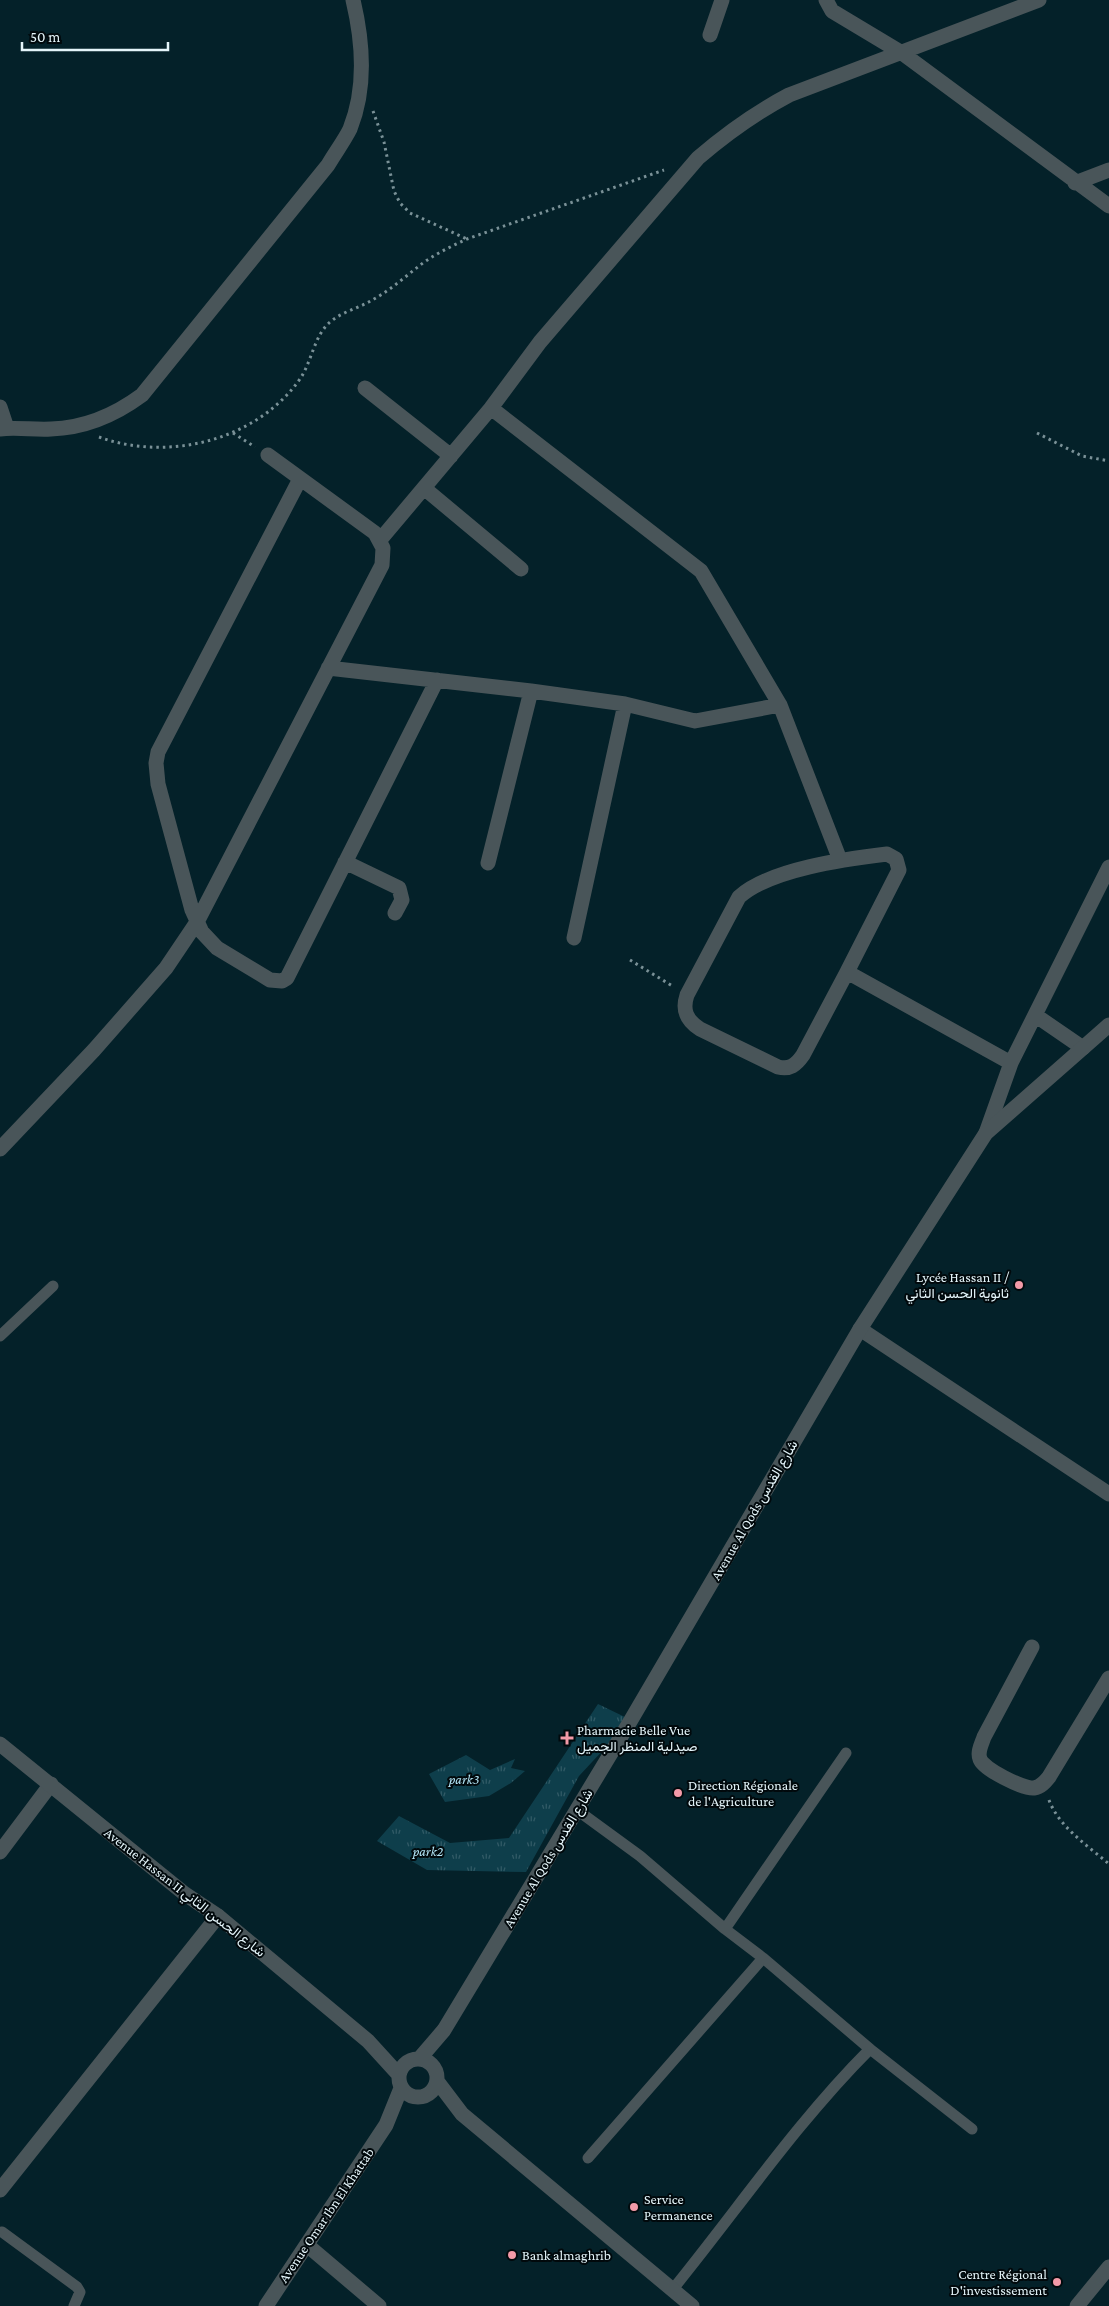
<svg xmlns="http://www.w3.org/2000/svg" width="1109" height="2306" font-family="'Crimson Pro',Vazirmatn,serif">
	<style>
		.grass { fill: url(#grass-tufts) }
		.lines { fill: none; stroke-linecap: round; stroke-linejoin: round }
		.path { stroke: #7a9197; stroke-width: 3; stroke-dasharray: 2.5 4; stroke-linecap: butt }
		.service { stroke: #495559; stroke-width: 11 }
		.minor { stroke: #495559; stroke-width: 15 }
		.tertiary { stroke: #495559; stroke-width: 15 }
		.poi-dot { fill: #f39aa8; stroke: #01090c; stroke-width: 2 }
		.labels { text-anchor: middle; stroke-width: 4; stroke-linejoin: round; paint-order: stroke }
		.poi-label { font-size: 14px; fill: #e4f5fa; stroke: #01090c; text-anchor: start }
		.street-label { font-size: 14px; fill: #e4f5fa; stroke: #01090c }
		.park-label { font-size: 14px; font-style: italic; fill: #b1e4f5; stroke: #01090c }
	</style>
	<defs>
		<pattern id="grass-tufts" width="24" height="20" patternUnits="userSpaceOnUse" patternTransform="scale(1.25)"><rect width="24" height="20" fill="#0e3e4b"/><path d="M3 7l-1-3M5 7V3M7 7l1-3M15 17l-1-3M17 17v-4M19 17l1-3" fill="none" stroke="#315a66"/></pattern>
	</defs>
	<rect width="100%" height="100%" fill="#042129"/>
	<!-- grass -->
	<path class="grass" d="M598 1704 631 1720 579 1776 526 1872 427 1870 377 1841 399 1816 450 1843 509 1838Z
		M466 1755 490 1770 515 1759 511 1768 525 1771 511 1783 489 1796 445 1802 429 1774Z"/>
	<g class="lines">
		<!-- path -->
		<path class="path" d="M373 111 384 142 394 191 400 203 410 213 467 239
			M233 433 255 447
			M1037 433 1082 456 1109 461
			M99 437C168 462 256 441 300 379 312 361 314 336 330 322 343 311 360 308 374 299 392 289 407 275 423 263 437 253 452 246 467 239L664 170
			M630 960 674 987
			M1049 1800C1059 1827 1087 1845 1109 1864"/>
		<!-- service -->
		<path class="service" d="M0 1336 53 1286
			M577 1810 640 1856 725 1929 763 1958 870 2049C797 2122 738 2209 673 2289
			M725 1929 846 1753
			M870 2049 972 2129
			M588 2158 763 1958
			M2 2232 77 2287 80 2292 74 2306"/>
		<!-- minor -->
		<path class="minor" d="M826 0 832 11 902 53 1109 206
			M710 35 722 0
			M1075 183 1109 170
			M365 388 451 456
			M0 407 7 428
			M491 408 701 571 780 705 840 860
			M0 429C17 427 34 430 51 429 85 428 115 415 142 395L328 165C335 153 344 141 350 129 367 87 363 42 353 0
			M300 479 158 752 156 763 158 784 192 910 202 932 217 948 270 980 282 981 287 978 437 680
			M424 488 521 569
			M380 540 491 408 540 342 698 158C727 133 755 113 789 95L1039 0
			M328 668 531 691 625 704 695 721 780 705
			M345 862 399 888 402 900 395 913
			M488 863 531 691
			M574 938 625 704
			M847 972 803 1055C796 1065 790 1070 778 1067L700 1029C686 1020 682 1010 687 995L739 897C770 869 846 859 887 854L896 859 899 870 847 972 1011 1063
			M1035 1015 1083 1048
			M986 1133 1011 1063 1109 867
			M0 1149 94 1050 166 968 197 922 382 565 383 548 375 533 268 455
			M860 1329 1109 1494
			M1032 1647 984 1737C982 1743 977 1752 980 1759 983 1769 1023 1789 1034 1788 1041 1787 1045 1782 1049 1777L1109 1678
			M0 1852 51 1784
			M0 2190 218 1916
			M307 2245 379 2306
			M1077 2306 1109 2267"/>
		<!-- tertiary -->
		<path class="tertiary" d="M0 1744 185 1894 218 1916 368 2041 399 2075
			M420 2058 444 2030 631 1720 860 1329 986 1133 1109 1025
			M399 2078a19 19 0 1 1 38 0a19 19 0 1 1-38 0Z
			M437 2081 462 2114 692 2306
			M266 2306 386 2125 401 2088"/>
	</g>
	<!-- markers -->
	<g class="poi-dot">
		<circle cx="1019" cy="1285" r="5"/>
		<path d="M564.5 1730.5h5v5h5v5h-5v5h-5v-5h-5v-5h5z"/>
		<circle cx="678" cy="1793" r="5"/>
		<circle cx="634" cy="2207" r="5"/>
		<circle cx="512" cy="2255" r="5"/>
		<circle cx="1057" cy="2282" r="5"/>
	</g>
	<g class="labels">
		<!-- poi labels -->
		<g class="poi-label">
			<text x="1009" y="1282" text-anchor="end">Lycée Hassan II /<tspan x="1009" dy="16">ثانوية الحسن الثاني</tspan></text>
			<text x="577" y="1735">Pharmacie Belle Vue<tspan x="577" dy="16">صيدلية المنظر الجميل</tspan></text>
			<text x="688" y="1790">Direction Régionale<tspan x="688" dy="16">de l'Agriculture</tspan></text>
			<text x="644" y="2204">Service<tspan x="644" dy="16">Permanence</tspan></text>
			<text x="522" y="2260">Bank almaghrib</text>
			<text x="1047" y="2279" text-anchor="end">Centre Régional<tspan x="1047" dy="16">D'investissement</tspan></text>
		</g>
		<!-- street labels -->
		<g class="street-label">
			<text transform="translate(754 1510) rotate(-60)" y="5">Avenue Al Qods شارع القدس</text>
			<text transform="translate(548 1858) rotate(-59)" y="5">Avenue Al Qods شارع القدس</text>
			<text transform="translate(185 1892) rotate(38)" y="5">Avenue Hassan II شارع الحسن الثاني</text>
			<text transform="translate(326 2215) rotate(-56)" y="5">Avenue Omar Ibn El Khattab</text>
		</g>
		<!-- park labels -->
		<g class="park-label">
			<text x="464" y="1784">park3</text>
			<text x="428" y="1856">park2</text>
		</g>
	</g>
	<!-- scale -->
	<path d="M22 42v8h146v-8" fill="none" stroke="#e4f5fa" stroke-width="2.5"/>
	<text x="30" y="42" font-size="15" fill="#e4f5fa" stroke="#01090c" stroke-width="4" paint-order="stroke">50 m</text>
</svg>
